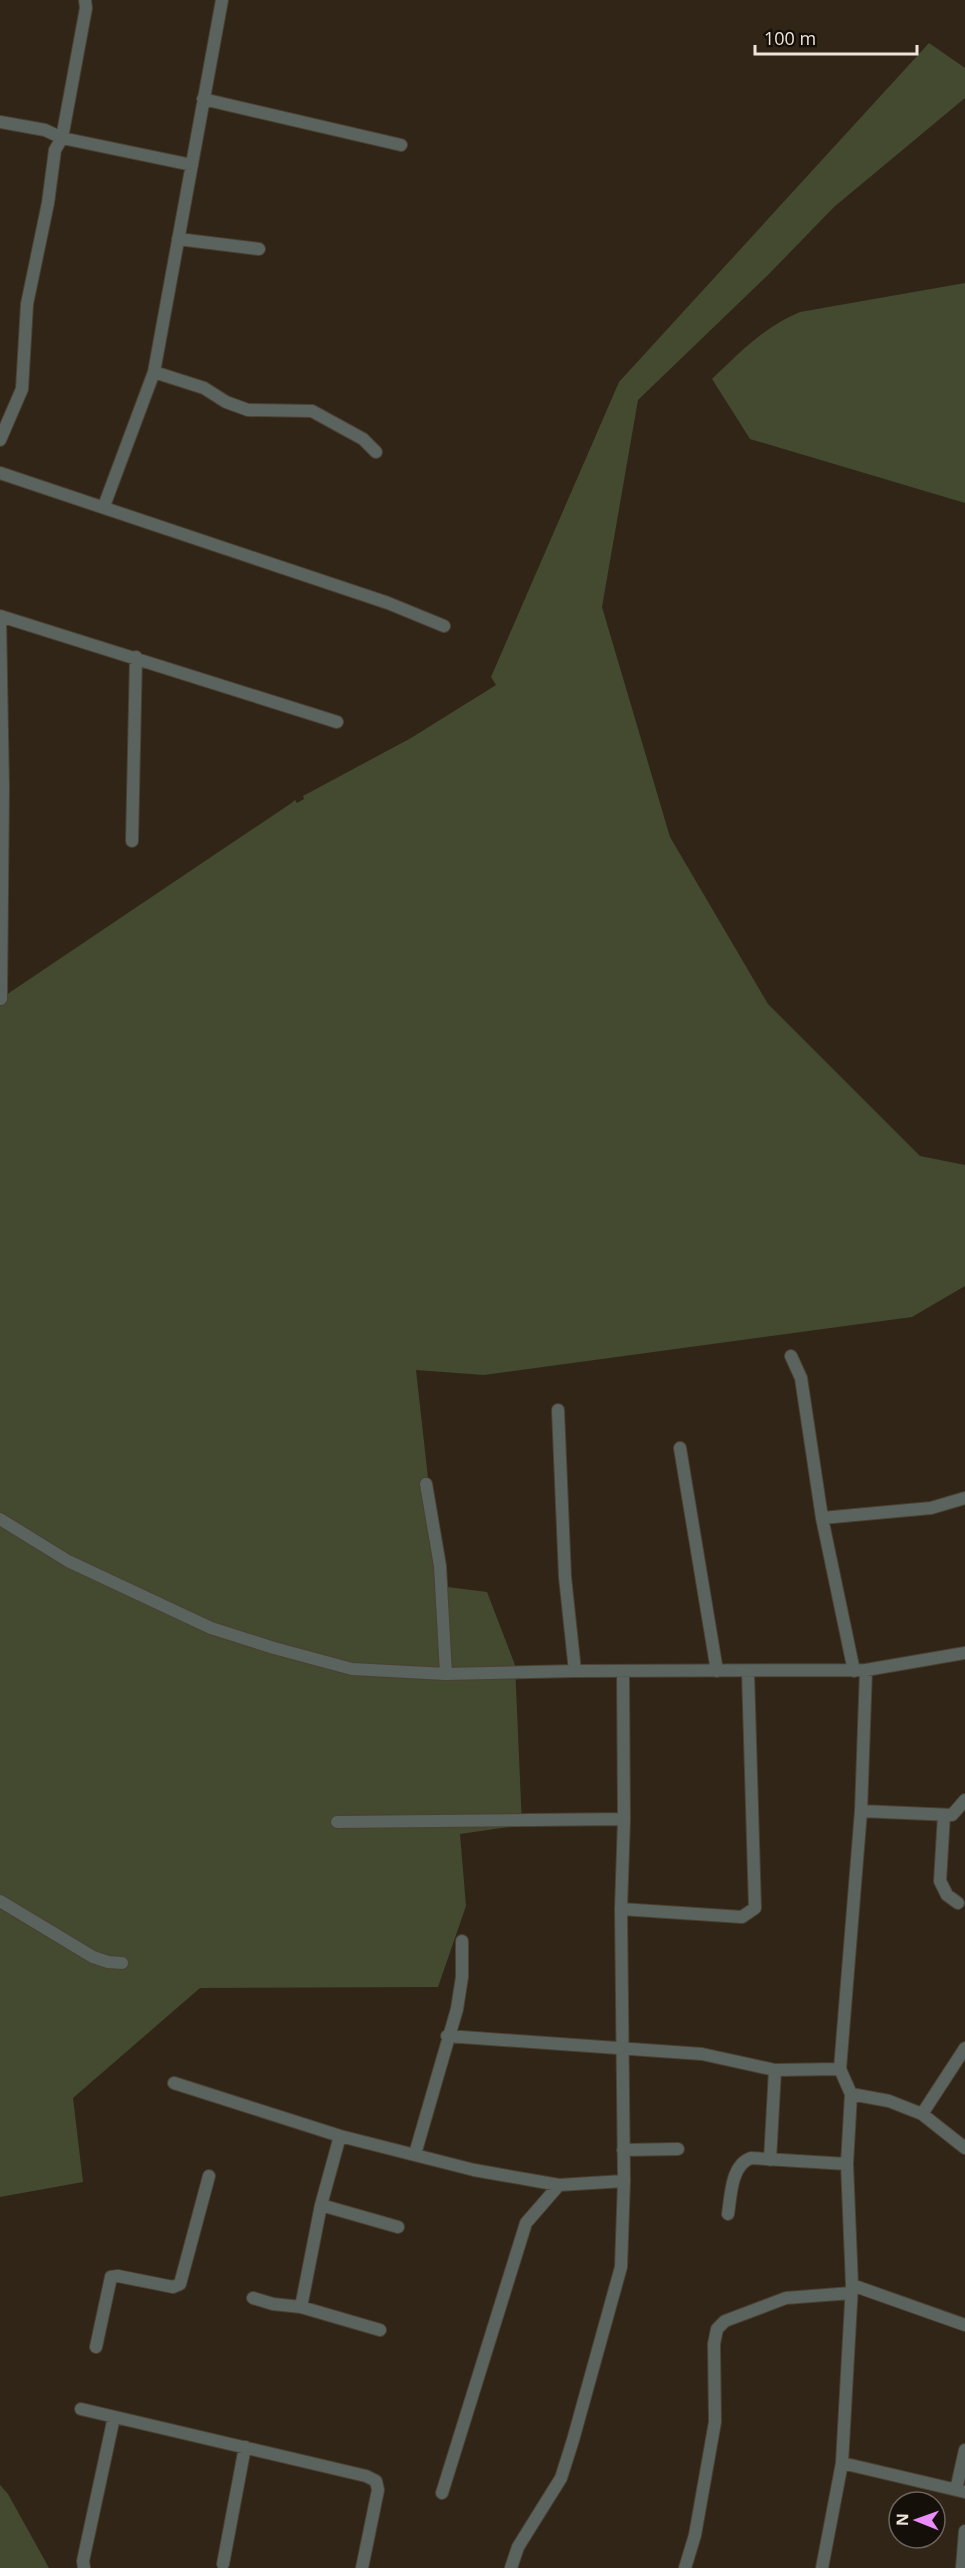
<svg xmlns="http://www.w3.org/2000/svg" width="965" height="2568" font-family="'Open Sans',sans-serif">
	<style>
		.green { fill: #434a30 }
		.lines { fill: none; stroke-linecap: round; stroke-linejoin: round }
		.minor-casing { stroke: #4b4032; stroke-width: 14 }
		.minor { stroke: #5a635d; stroke-width: 12 }
	</style>
	<rect width="100%" height="100%" fill="#302516"/>
	<!-- green -->
	<path class="green" d="M929 43 965 68V98L834 207 768 275 638 400 602 607 670 837 768 1004 920 1156 965 1165V1286L912 1317 484 1375 416 1370 440 1586 487 1592 515 1665 522 1825 460 1834 466 1906 438 1987 200 1988 73 2098 83 2182 0 2197V999L290 804 295 800 297 803 304 799 303 796 411 738 496 685 491 677 619 382Z
		M965 283V503L750 439 712 379C739 353 764 327 800 312Z
		M0 2485 8 2494 49 2568H0Z"/>
	<g class="lines">
		<!-- minor casing -->
		<g class="minor-casing">
			<path id="minor" d="M203 99 401 145
				M0 122 45 130 62 138 192 165
				M178 239 259 249
				M154 372 204 388 226 402 248 410 312 411 363 439 376 452
				M0 440 22 389 27 304 48 203 55 150 62 138 86 8 85 0
				M0 473 388 603 444 626
				M104 506 154 372 222 0
				M0 616 3 789 1 999
				M0 616 337 722
				M132 841 136 657
				M791 1356 801 1378 822 1518 854 1671
				M558 1410 565 1577 575 1671
				M680 1448 717 1671
				M426 1484 440 1566 446 1674
				M822 1518 931 1508 965 1498
				M0 1519 68 1561 211 1628 274 1648 352 1669 446 1674 575 1671 866 1670 965 1653
				M861 1811 952 1815 965 1800
				M944 1815 940 1881 947 1895 958 1903
				M337 1822 624 1819
				M0 1901 93 1957 108 1962 122 1963
				M621 1909 742 1917 755 1908 748 1672
				M447 2036 702 2054 775 2070 840 2069
				M174 2083 340 2136 474 2170 559 2185 624 2181
				M851 2094 889 2101 922 2114 965 2148
				M922 2114 965 2048
				M623 2150 678 2149
				M415 2154 457 2009 462 1977V1941
				M770 2160 775 2070
				M321 2205 398 2227
				M728 2214C731 2195 731 2165 751 2158L847 2164
				M852 2285 965 2325
				M253 2298 273 2304 301 2307 380 2330
				M301 2307 321 2205 340 2136
				M96 2347 111 2277 118 2276 173 2287 180 2284 209 2176
				M81 2409 366 2476 376 2481 378 2490 362 2568
				M842 2463 965 2492
				M956 2490 965 2450
				M442 2493 526 2223 559 2185
				M223 2564 245 2447
				M84 2568 83 2561 114 2417
				M511 2568 518 2547 561 2478 573 2440 621 2267 624 2181 621 1909 624 1819 623 1671
				M685 2568 695 2535 715 2422 714 2344 717 2329 725 2321 786 2298 851 2293
				M822 2568 842 2463 852 2285 847 2164 851 2094 840 2069 861 1811 866 1670
				M962 2568 965 2531"/>
		</g>
		<!-- minor -->
		<use href="#minor" class="minor"/>
	</g>
	<!-- north arrow -->
	<g transform="translate(917 2520) rotate(271)"><circle r="28" fill="#140f08" stroke="#6b655d" stroke-width="1.5"/>
	<path d="M0-4.5L10 22L0 15L-10 22Z" fill="#ec8cfa"/>
	<text y="-9" font-size="16" font-weight="bold" text-anchor="middle" fill="#eee6dd">N</text>
	</g>
	<!-- scale -->
	<path d="M755 45v9h162v-9" fill="none" stroke="#eee6dd" stroke-width="3"/>
	<text x="764" y="45" font-size="18" fill="#eee6dd" stroke="#140f08" stroke-width="4.5" paint-order="stroke">100 m</text>
</svg>
